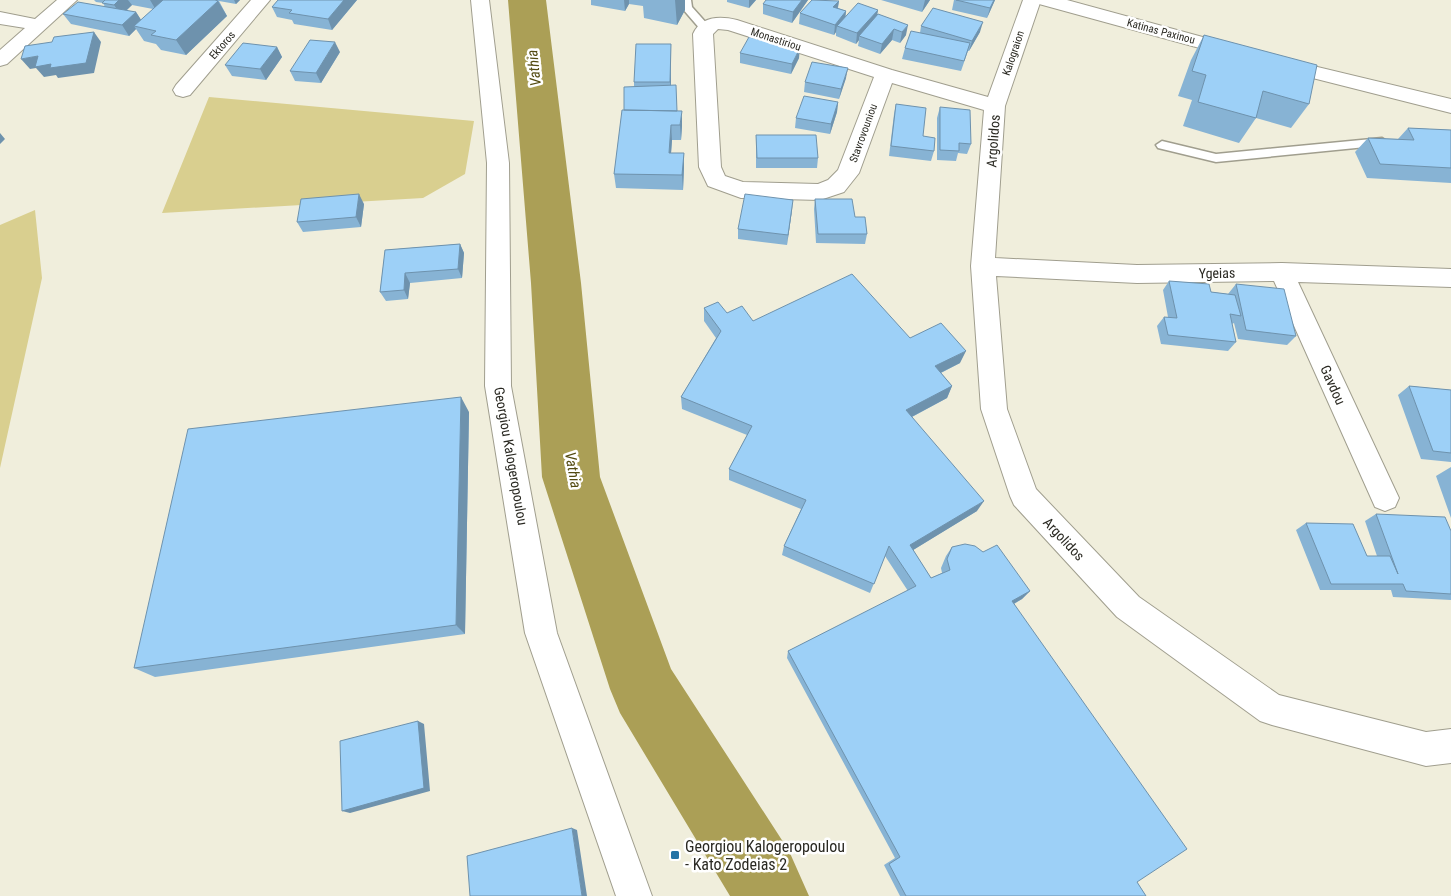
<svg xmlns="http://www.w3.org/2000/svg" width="1451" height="896" font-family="'Roboto Condensed',sans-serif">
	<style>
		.green { fill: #d9cf8f }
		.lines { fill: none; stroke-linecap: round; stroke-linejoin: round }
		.river { fill: #ab9f56; fill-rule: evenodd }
		.service-casing { stroke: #a09e8e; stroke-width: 3 }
		.minor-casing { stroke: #a09e8e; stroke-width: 2 }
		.tertiary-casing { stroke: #a09e8e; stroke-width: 2 }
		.service { fill: #fff; fill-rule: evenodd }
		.minor { fill: #fff; fill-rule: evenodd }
		.tertiary { fill: #fff; fill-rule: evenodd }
		.wall { fill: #87b3d4; fill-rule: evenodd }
		.shaded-wall { fill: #6e92ad }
		.building { fill: #9dd0f7; stroke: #6e92ad }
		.poi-dot { fill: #2473a5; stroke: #fff; stroke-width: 2 }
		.labels { text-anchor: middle; stroke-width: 5; stroke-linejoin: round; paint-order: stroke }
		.far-street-label { font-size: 11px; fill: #2a2922; stroke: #fff }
		.street-label { font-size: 14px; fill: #2a2922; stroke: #fff }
		.water-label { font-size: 15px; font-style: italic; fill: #534a11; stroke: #fff }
		.near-poi-label { font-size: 16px; fill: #2a2922; stroke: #fff; text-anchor: start }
	</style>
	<rect width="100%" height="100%" fill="#f0eedc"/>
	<!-- green -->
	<path class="green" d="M209 97 474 121 465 174 423 198 162 213Z
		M35 210 42 278 0 468V225Z"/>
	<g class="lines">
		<!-- river -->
		<path class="river" d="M508 0H546L581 283 600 477 671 669 789 851 809 896H730L620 713 610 689 542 477 531 283Z"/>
		<!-- service casing -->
		<g class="service-casing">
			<path id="service" d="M681 0H691L692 7 709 26 710 28 709 30H701L682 8Z
				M1382 138 1388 142 1386 145 1216 162 1158 148 1156 145 1162 141 1216 154Z"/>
		</g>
		<!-- minor casing -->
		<g class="minor-casing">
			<path id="minor" d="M57 0H77L7 64 0 66V50L25 28 0 24V12L35 19Z
				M251 0H270L190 95 183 97 176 95 173 90 176 85Z
				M1023 0H1041L1005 106 995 258 1137 265 1282 263 1451 269V287L1298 282 1399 498 1395 507 1385 511 1375 507 1274 281 1137 283 996 276 1007 409 1036 489 1139 597 1279 695 1426 732 1451 729V763L1426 766 1272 725 1260 721 1117 617 1014 505 1010 496 981 409 971 266 984 110 892 83 859 173 844 192 820 200 741 198 708 186 699 167 693 34C701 16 720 16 737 20L892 70 988 97ZM718 29 728 30 874 77 838 170 828 180 818 184 743 182 725 176 721 167 713 34Z"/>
		</g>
		<!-- tertiary casing -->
		<g class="tertiary-casing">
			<path id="tertiary" d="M471 0H489L509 163 511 386 557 633 652 896H616L525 633 485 386 487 163Z
				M1037 0H1067L1243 48 1246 52 1243 56 1236 58 1039 4Z
				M1280 58 1451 99V113L1273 68 1270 64 1273 60Z"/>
		</g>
		<!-- service -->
		<use href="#service" class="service"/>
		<!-- minor -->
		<use href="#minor" class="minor"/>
		<!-- tertiary -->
		<use href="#tertiary" class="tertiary"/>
	</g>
	<!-- wall -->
	<path class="wall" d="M94 0H240L236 4 219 1 227 16 186 55 161 50 156 44 144 41 136 29 129 36 71 24 63 14 105 7 103 3 96 2ZM132 5 153 9 141 20 136 12 126 11Z
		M278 0H357L332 30 294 24 292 20 277 17 272 7Z
		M591 0H685V10L677 25 644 18 643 6 629 4 625 11 591 5Z
		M727 0H756L749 8 727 2Z
		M808 0 792 23 763 14V4Z
		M881 0H930L922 12Z
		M954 0H995L987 18 952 10Z
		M839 1 838 8 846 11 845 17 878 10 877 15 906 35 900 43 892 40 880 54 858 46 859 40 856 44 836 36V32L834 35 799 24 800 13Z
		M921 26 980 32 969 51H968L961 71 902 59 905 48 920 33Z
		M1204 35 1309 104 1291 128 1256 118 1239 143 1183 126 1192 100 1178 96 1191 60Z
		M671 44V85L677 111 682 126 681 140H672L671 153H684V167L683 190 616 188 614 174 624 110 634 86V82Z
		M277 47 282 57 266 80 232 76 225 65Z
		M340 52 321 83 295 81 290 71Z
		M740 53 799 58 791 74 740 63Z
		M846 78 839 99 804 92 805 82Z
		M838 102 837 112 830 134 795 128 796 118Z
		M896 104 923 136 934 151 931 161 889 156 894 114Z
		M940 107 971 144 967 154 958 153 956 161 937 160V118Z
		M1408 128 1451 130V183L1367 178 1355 152 1368 138 1398 139Z
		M756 135 818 158 817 168H756Z
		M815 199 855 217 867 234 865 244 816 243 814 209Z
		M364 204 361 227 303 232 297 222Z
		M792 210 787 245 738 239V229Z
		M460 244 464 253 462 278 410 283 408 299 386 301 380 292 385 250Z
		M1169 281 1211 292 1228 294 1236 284 1296 336 1287 345 1238 339 1234 323 1232 324 1236 342 1228 351 1161 344 1157 326 1164 317H1168L1163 290Z
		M704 308 727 313 753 321 910 338 960 363 941 373 952 386 947 398 912 417 977 511 913 550 931 578 942 573 941 568 946 556 952 547 1030 591 1022 599 1014 604 1137 882 1146 896H900L884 865 895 858 787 658 788 651 908 591 885 556 870 593 782 555 784 546 801 509 729 480V469L747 435 682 409 681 397 716 338 704 321Z
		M1409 386 1451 390V462L1421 459 1398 395Z
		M469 412 465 634 155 677 134 668Z
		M1451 467V518L1436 476Z
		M1376 514 1451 531V600L1393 597 1391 590H1320L1296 530 1306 523 1367 556H1377L1365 521Z"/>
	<!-- shaded-wall -->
	<path class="shaded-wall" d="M119 0H128L132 5 121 15 114 5Z
		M150 0H167L156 10Z
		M234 0H240L236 4Z
		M344 0H357L332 30 328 19Z
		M624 0H629V4L625 11Z
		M675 0H685V10L677 25Z
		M749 0H756L749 8Z
		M802 0H808L792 23 793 12Z
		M925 0H930L922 12Z
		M994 0H995L987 18 990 8Z
		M218 1 227 16 186 55 176 40Z
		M839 1 837 11 833 7Z
		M878 10 876 21 859 36V40L856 44 857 33Z
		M846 11 845 22 837 26 836 32 834 35 835 25Z
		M136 12 143 23 134 26 136 29 129 36 122 25Z
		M983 22 980 32 969 51 972 41Z
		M908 25 906 35 900 43 902 32Z
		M894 29 892 40 880 54 882 44Z
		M94 32 101 42 94 73 58 78 56 75 44 77 36 68 30 69 21 59 38 56 51 64Z
		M335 42 340 52 321 83 316 73Z
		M671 44V92L670 82Z
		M277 47 282 57 266 80 260 69Z
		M800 48 799 58 791 74 792 64Z
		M848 68 846 78 839 99 841 89Z
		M838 102 837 112 830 134 831 124Z
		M682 111V126L681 140 680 125Z
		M671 125 672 140 670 167 669 153Z
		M0 133 5 139 0 144Z
		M684 153V167L683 190 682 175Z
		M359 194 364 204 361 227 356 217Z
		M793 200 792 210 787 245 788 235Z
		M460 244 464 253 462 278 458 269Z
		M405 273 410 283 408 299 404 290Z
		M966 351 960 363 930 378 935 366Z
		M952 386 947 398 902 422 906 410Z
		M461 397 469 412 465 634 456 625Z
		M984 501 977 511 905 555 910 545Z
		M1030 591 1022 599 1004 609 1012 601Z
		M418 721 424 724 430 791 350 813 342 811Z
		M572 828 577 830 587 896H582Z"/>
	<!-- building -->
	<path class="building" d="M105 0H119L114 5 102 3Z
		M163 0H215L218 1 176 40 151 35 156 31 134 26Z
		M278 0H344L328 19 289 13 292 10 272 7Z
		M766 0H802L793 12 763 4Z
		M812 0 839 1 833 7 846 11 835 25 800 13Z
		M956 0H994L990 8Z
		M78 2 136 12 122 25 63 14Z
		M858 3 878 10 857 33 837 26Z
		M933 8 983 22 972 41 921 26Z
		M878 14 908 25 902 32 894 29 882 44 859 36Z
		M911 31 970 43 964 61 905 48Z
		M94 32 86 63 50 68 51 64 35 67 38 56 21 59 25 46 52 42 54 37Z
		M1204 35 1317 65 1309 104 1263 91 1256 118 1198 102 1206 75 1192 71Z
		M749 37 800 48 792 64 740 53Z
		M310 40 335 42 316 73 290 71Z
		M243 43 277 47 260 69 225 65Z
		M636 44H671L670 82H634Z
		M812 62 848 68 841 89 805 82Z
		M676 85 677 111 624 110V87Z
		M804 96 838 102 831 124 796 118Z
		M896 104 926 108 923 136 935 138 934 151 891 146Z
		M940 107 970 110 971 144 959 143V151L940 150Z
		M622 110 682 111 680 125H671L669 153H684L682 175 614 174Z
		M1408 128 1451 130V168L1380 164 1368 138 1414 140Z
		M756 135H816L818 158H757Z
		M359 194 356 217 297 222 301 199Z
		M745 194 793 200 788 235 738 229Z
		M815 199H852L855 217H865L867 234H818Z
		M460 244 458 269 405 273 404 290 380 292 385 250Z
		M852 274 910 338 941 323 966 351 935 366 952 386 906 410 984 501 910 545 931 578 950 570 947 559 952 547 965 544 975 546 983 552 997 545 1030 591 1012 601 1187 849 1137 882 1146 896H906L889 864 900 857 788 651 916 586 889 546 874 584 784 546 806 500 729 469 752 426 681 397 721 331 704 308 718 302 727 313 742 306 753 321Z
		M1169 281 1209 284 1211 292 1235 295 1241 316 1230 314 1236 342 1168 335 1164 317 1177 318Z
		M1236 284 1284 289 1296 336 1246 330Z
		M1409 386 1451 390V453L1433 451Z
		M461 397 456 625 134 668 188 429Z
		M1376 514 1445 517 1451 531V594L1406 591 1403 584H1331L1306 523 1353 524 1367 556H1390L1398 574Z
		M418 721 424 788 342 811 340 741Z
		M572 828 582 896H470L467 856Z"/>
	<!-- markers -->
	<rect class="poi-dot" x="670" y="850" width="10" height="10" rx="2.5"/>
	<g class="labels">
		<!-- far-street labels -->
		<g class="far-street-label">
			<text transform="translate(1161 31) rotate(15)" y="4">Katinas Paxinou</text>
			<text transform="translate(776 39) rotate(18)" y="4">Monastiriou</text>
			<text transform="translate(222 45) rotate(-49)" y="4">Ektoros</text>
			<text transform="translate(1013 53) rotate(-71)" y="4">Kalograion</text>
			<text transform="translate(863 133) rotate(-70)" y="4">Stavrovouniou</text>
		</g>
		<!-- street labels -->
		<g class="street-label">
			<text transform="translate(993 141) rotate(-86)" y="5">Argolidos</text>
			<text transform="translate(1217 273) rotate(-1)" y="5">Ygeias</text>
			<text transform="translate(1333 385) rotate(66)" y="5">Gavdou</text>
			<text transform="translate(511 456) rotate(80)" y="5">Georgiou Kalogeropoulou</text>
			<text transform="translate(1064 539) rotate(47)" y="5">Argolidos</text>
		</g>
		<!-- water labels -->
		<g class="water-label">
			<text transform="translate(534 68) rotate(-96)" y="5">Vathia</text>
			<text transform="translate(573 470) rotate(80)" y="5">Vathia</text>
		</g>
		<!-- near-poi labels -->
		<g class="near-poi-label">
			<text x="685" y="852">Georgiou Kalogeropoulou<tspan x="685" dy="18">- Kato Zodeias 2</tspan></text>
		</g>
	</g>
</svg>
